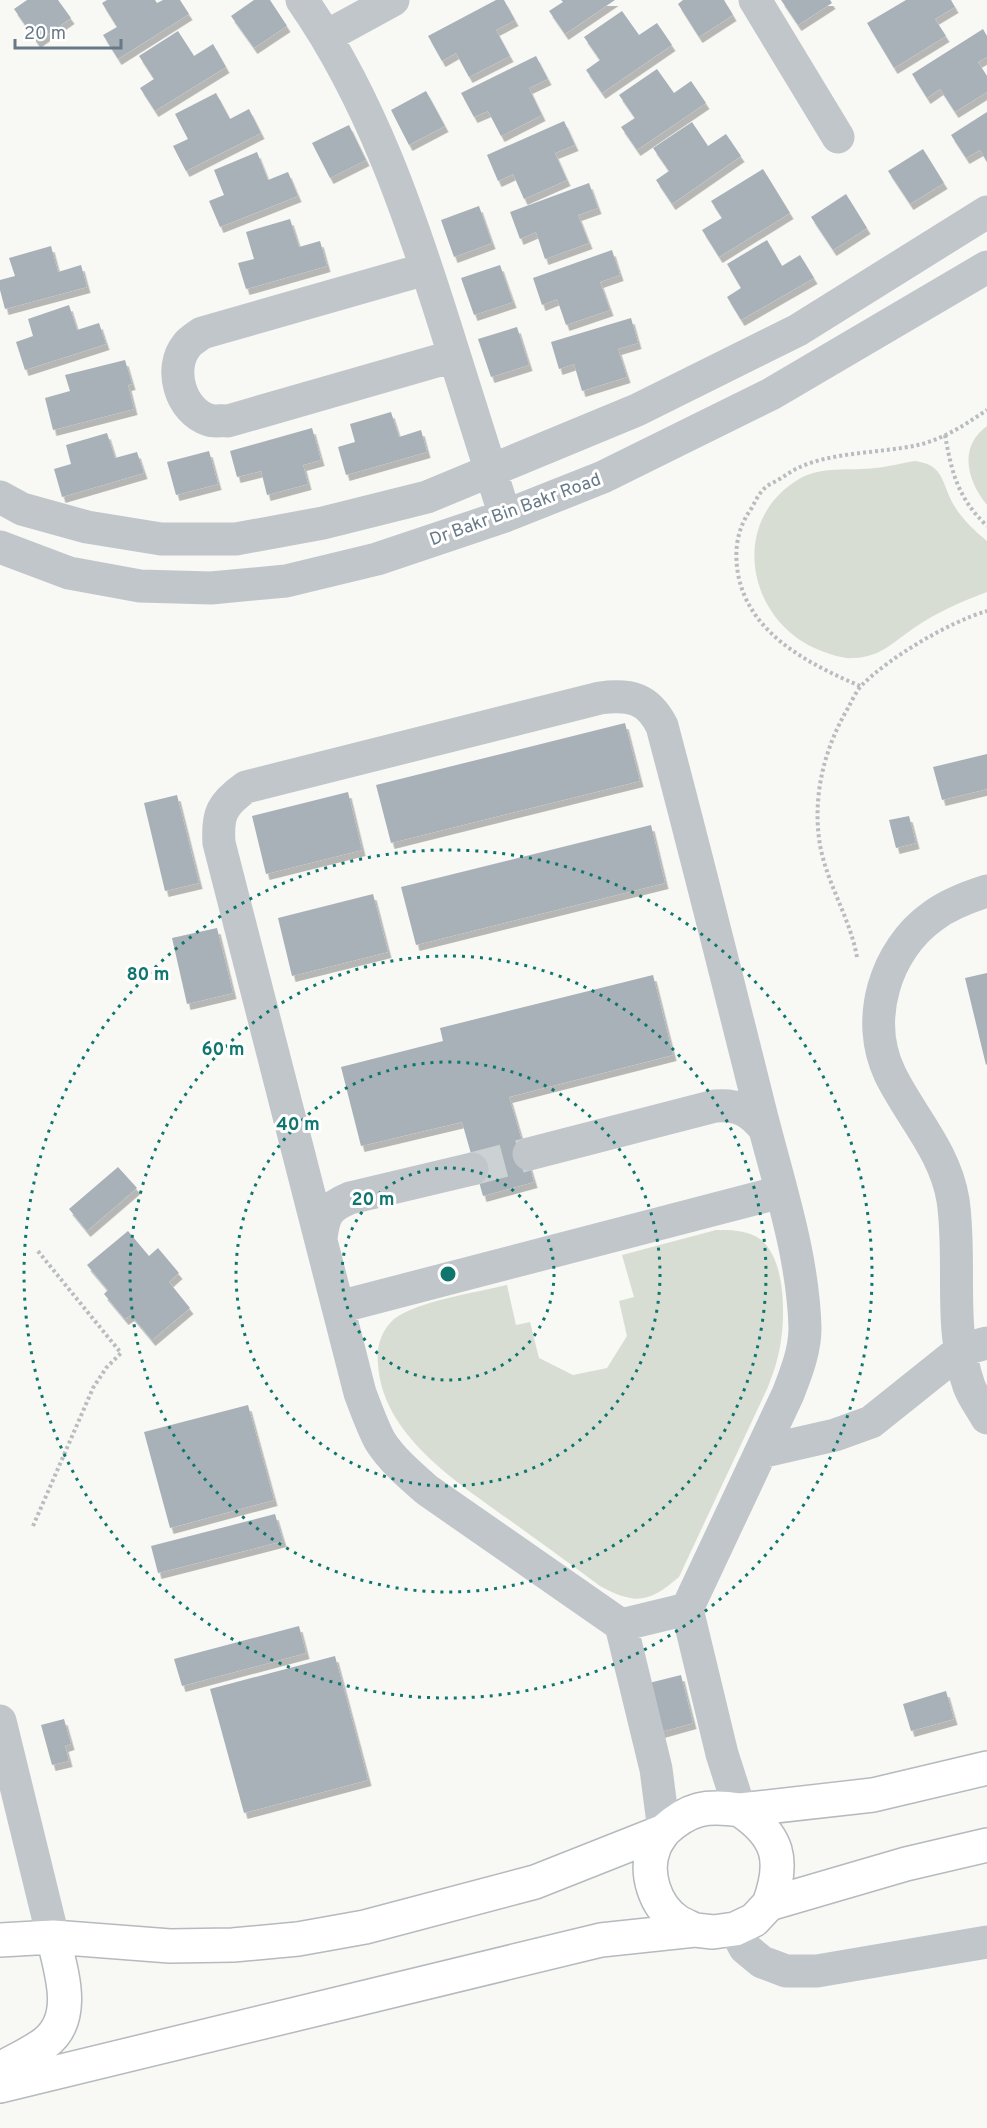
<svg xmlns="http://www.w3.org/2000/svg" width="987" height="2128" font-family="Overpass,sans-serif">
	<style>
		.green { fill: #d8ddd4 }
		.building { fill: #a8b1b7; filter: url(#shadow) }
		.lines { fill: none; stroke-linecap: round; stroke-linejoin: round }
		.minor-tunnel { stroke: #ccd2d4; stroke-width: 33; stroke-dasharray: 33 16; stroke-linecap: butt }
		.major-casing { stroke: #b5babe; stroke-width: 36 }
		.path { stroke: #b9bdc0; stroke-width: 4; stroke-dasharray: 3 3; stroke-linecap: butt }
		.minor { stroke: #c1c6ca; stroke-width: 33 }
		.major { stroke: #fff; stroke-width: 33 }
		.ring { fill: none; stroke: #0f766e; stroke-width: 3; stroke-dasharray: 3 6 }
		.labels { text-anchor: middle; stroke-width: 6; stroke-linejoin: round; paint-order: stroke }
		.street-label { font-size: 18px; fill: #677987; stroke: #fff }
		.centre { fill: #0f766e; stroke: #fff; stroke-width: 3 }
		.ring-label { font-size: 18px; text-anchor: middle; font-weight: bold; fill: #0f766e; stroke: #fff; stroke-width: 6; stroke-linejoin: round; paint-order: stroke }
	</style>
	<defs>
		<filter id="shadow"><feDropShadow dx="3.5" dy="6" stdDeviation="0" flood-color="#0004"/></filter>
	</defs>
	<rect width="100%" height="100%" fill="#f8f8f5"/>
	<!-- green -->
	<path class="green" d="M987 426V505C967 481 958 447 987 426Z
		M915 461C946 465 941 485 955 507 963 520 976 532 987 541V592C961 602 937 612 914 628 893 642 881 657 854 658 842 659 830 654 819 650 747 621 728 521 799 479 820 466 850 471 875 468 888 467 902 463 915 461Z
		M716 1230C731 1230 744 1230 757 1237 789 1256 786 1329 777 1360 775 1369 771 1378 768 1387L679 1577C649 1603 635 1605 600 1586 570 1564 539 1541 508 1519 457 1482 382 1435 378 1364 376 1347 381 1331 394 1319 415 1302 478 1292 507 1285L516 1325 530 1322 539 1358 573 1375 607 1368 627 1336 619 1301 634 1297 622 1255Z"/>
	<!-- building -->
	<path class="building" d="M27 0H58L71 18 37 42 14 9Z
		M107 0H155L157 3 163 0H180L189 14 118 59 103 35 117 27 102 3Z
		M254 0H270L287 26 254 48 231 16Z
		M496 0H504L515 20 496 30 510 56 469 77 456 53 442 61 428 36Z
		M561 0H615L565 34 549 11 563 2Z
		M683 0H724L733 15 699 37 678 4Z
		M781 0H830L832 3 798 25Z
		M906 0H951L955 7 935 19 946 36 894 68 867 23Z
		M622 11 639 35 657 23 672 45 602 93 586 70 600 60 584 37Z
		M983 29 987 36V57L978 62 987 76V92L955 112 940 89 927 98 912 74Z
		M178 31 194 56 213 44 226 67 155 111 140 88 154 79 139 56Z
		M536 56 548 79 529 88 542 115 501 136 488 111 474 117 461 93Z
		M657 69 674 93 691 81 706 103 637 150 621 127 635 118 619 95Z
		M426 91 445 126 409 145 391 110Z
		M216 93 230 119 249 109 261 133 186 171 173 146 188 139 175 114Z
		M987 112V162L980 150 966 158 951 135Z
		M564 121 575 145 555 153 567 180 524 199 513 174 498 181 487 155Z
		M692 122 708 146 726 134 741 156 672 204 656 180 669 171 653 148Z
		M349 125 366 160 330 178 312 143Z
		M923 149 944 183 910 204 888 171Z
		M257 152 268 180 288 172 298 196 220 227 209 201 224 195 214 170Z
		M763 169 790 213 719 257 702 230 722 218 711 201Z
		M589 183 598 208 578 215 589 243 545 259 536 232 520 239 510 212Z
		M846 194 867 228 833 250 811 217Z
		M479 206 492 243 454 257 441 220Z
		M290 219 299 247 320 241 327 266 246 289 238 263 254 259 246 232Z
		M767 240 782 266 800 255 814 278 741 320 727 297 741 288 727 264Z
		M51 246 58 272 81 265 87 287 5 309 0 290V280L15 276 9 258Z
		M612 250 620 275 600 282 610 310 566 325 557 299 542 305 533 278Z
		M500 265 513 302 474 315 461 278Z
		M69 305 77 330 99 323 106 344 25 370 16 342 33 336 28 319Z
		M631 318 638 343 618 349 627 377 582 391 574 364 559 369 551 342Z
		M517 327 529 365 491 377 478 339Z
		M125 360 132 384 128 385 134 409 53 430 45 398 70 391 65 375Z
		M391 412 399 437 421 430 427 452 346 475 338 447 355 442 350 424Z
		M312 428 321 460 303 465 308 484 267 495 261 471 237 477 230 451Z
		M107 433 115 458 137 452 144 473 62 497 54 469 71 464 66 445Z
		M209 451 218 484 176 495 167 462Z
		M625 723 640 781 391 843 376 785Z
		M987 754V789L942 800 933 767Z
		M348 792 362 850 266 874 252 816Z
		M177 795 199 883 165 891 144 803Z
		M909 816 916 843 896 848 889 820Z
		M651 825 665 883 416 945 401 887Z
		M373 894 388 952 292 976 278 918Z
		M217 928 233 993 187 1004 172 938Z
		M987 973V1064L986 1065 965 978Z
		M653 975 673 1055 509 1097 534 1182 483 1196 462 1122 361 1146 341 1067 443 1041 440 1028Z
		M118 1167 137 1188 87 1231 69 1209Z
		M128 1231 149 1256 158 1248 179 1273 169 1282 190 1308 152 1340 131 1315 125 1319 104 1294 108 1290 87 1265Z
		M248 1405 274 1500 170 1528 144 1432Z
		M275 1514 283 1541 158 1573 151 1546Z
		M299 1626 306 1653 182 1686 174 1659Z
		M335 1656 368 1780 244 1813 210 1689Z
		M681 1675 693 1723 661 1732 649 1683Z
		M946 1691 954 1719 911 1731 903 1704Z
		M64 1719 71 1744 65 1746 69 1761 52 1765 41 1725Z"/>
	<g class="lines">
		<!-- minor-tunnel -->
		<path class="minor-tunnel" d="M472 1169 529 1154"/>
		<!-- major casing -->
		<g class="major-casing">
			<path id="major" d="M740 1810C779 1836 785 1861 769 1904
				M664 1831C661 1836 656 1842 654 1848 644 1873 655 1906 677 1921 683 1925 689 1927 695 1930
				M0 1940 53 1937 170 1946 233 1945 298 1939 365 1927 535 1882 664 1831C689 1808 706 1805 740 1810L873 1795 987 1768
				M0 2069C14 2061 32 2053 45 2043 78 2018 61 1971 53 1937
				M0 2086 601 1940 695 1930 713 1932 735 1929 754 1920 769 1904 906 1864 987 1845"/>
		</g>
		<!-- path -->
		<path class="path" d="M945 435C952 474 958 498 987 526
			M860 686C809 664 749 634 738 574 734 550 737 529 751 509 755 502 758 495 763 490 767 485 773 483 778 480 785 476 791 471 798 468 830 452 882 453 918 445 944 439 966 424 987 410
			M857 957C850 918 827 884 820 845 812 797 824 749 848 708 852 701 856 691 862 685 890 657 949 622 987 611
			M33 1526 93 1388 106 1368 121 1353 37 1250"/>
		<!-- minor -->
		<path class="minor" d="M302 0C371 99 410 215 446 329 465 391 485 453 505 516
			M755 0 838 137
			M327 36 393 0
			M426 269 202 333C198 336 191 340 187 345 168 368 180 411 209 420 215 422 222 420 228 421L454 356
			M0 497 22 509 87 527 161 539H236L323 523 427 497 637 410 798 330 987 212
			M0 547 69 573 140 586 211 588 286 581 377 559 505 516 603 477 771 394 987 267
			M987 891C968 897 949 904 933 916 885 950 864 1020 890 1074 911 1117 945 1151 953 1200 962 1261 948 1326 969 1386 973 1397 981 1407 987 1418
			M529 1154 715 1106C738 1104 751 1111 765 1129
			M321 1238C324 1214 328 1207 350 1198L472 1169
			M339 1307 781 1192
			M761 1452 835 1435 871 1422 961 1350 987 1343
			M621 1625 687 1609
			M0 1721 53 1937
			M664 1831 656 1769 621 1625 427 1490C410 1475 392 1460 380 1441 372 1426 366 1409 360 1393L219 843C217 814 222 804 246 787L600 698C630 694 648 698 662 726 696 854 728 982 760 1110 778 1182 803 1254 805 1328 805 1351 796 1373 788 1394L687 1609 722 1754 740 1810
			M735 1929 745 1948 762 1962 786 1971H817L987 1942"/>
		<!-- major -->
		<use href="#major" class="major"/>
	</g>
	<!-- distance rings -->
	<g class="ring">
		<circle cx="448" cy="1274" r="106"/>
		<circle cx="448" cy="1274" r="212"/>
		<circle cx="448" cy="1274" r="318"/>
		<circle cx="448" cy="1274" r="424"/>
	</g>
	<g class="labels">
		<!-- street labels -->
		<g class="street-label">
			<text transform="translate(515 509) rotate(-20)" y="6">Dr Bakr Bin Bakr Road</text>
		</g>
	</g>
	<circle cx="448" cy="1274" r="9" class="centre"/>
	<g class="ring-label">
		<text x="148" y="980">80 m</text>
		<text x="223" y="1055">60 m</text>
		<text x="298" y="1130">40 m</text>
		<text x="373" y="1205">20 m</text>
	</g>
	<!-- scale -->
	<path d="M15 39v9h106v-9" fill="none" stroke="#677987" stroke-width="3"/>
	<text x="24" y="39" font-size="18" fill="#677987" stroke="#ffffff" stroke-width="4.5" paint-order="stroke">20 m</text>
</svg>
